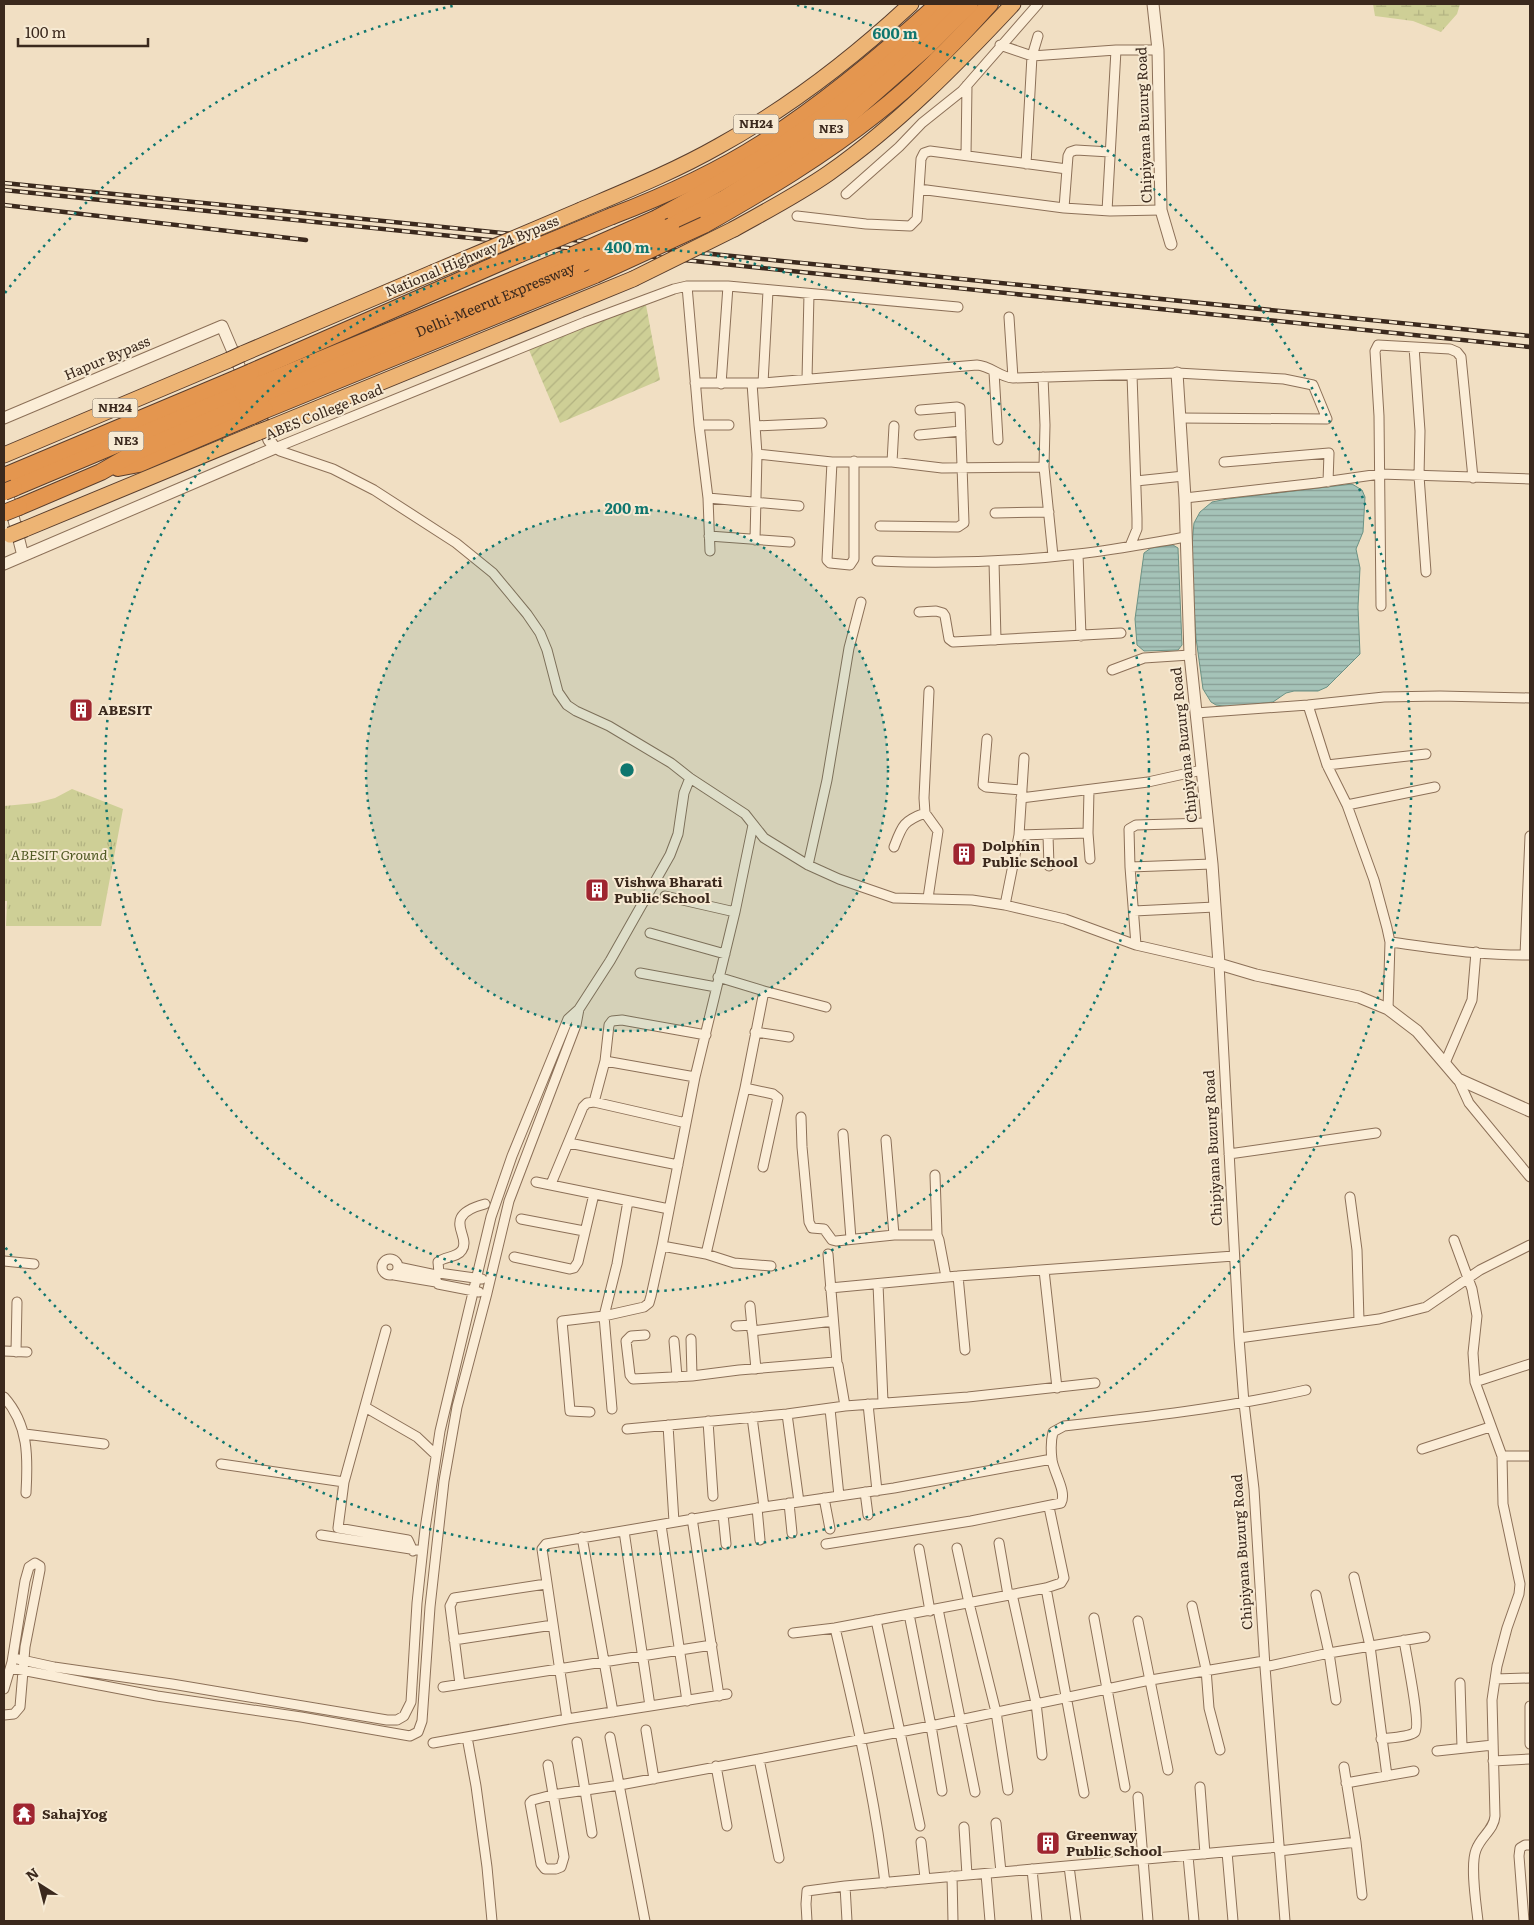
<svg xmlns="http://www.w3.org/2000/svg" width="1534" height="1925" font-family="Literata,serif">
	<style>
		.wetland { fill: url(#wetland-marsh) }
		.park { fill: url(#park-tufts) }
		.garden { fill: url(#garden-furrows) }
		.water { fill: url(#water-rules); stroke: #6b9285 }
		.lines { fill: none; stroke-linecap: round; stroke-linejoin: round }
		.minor-casing { stroke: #8c7058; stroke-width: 11 }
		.tertiary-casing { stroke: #8c7058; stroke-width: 13 }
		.trunk-casing { stroke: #5a3e2d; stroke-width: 17 }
		.motorway-casing { stroke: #5a3e2d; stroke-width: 18 }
		.minor { stroke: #fbedd7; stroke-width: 9 }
		.tertiary { stroke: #fbedd7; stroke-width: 11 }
		.trunk { stroke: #edb474; stroke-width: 15 }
		.motorway { stroke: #e4964f; stroke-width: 16 }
		.rail-casing { stroke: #3b291d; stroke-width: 4.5 }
		.rail { stroke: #f7ead3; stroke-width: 2.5; stroke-dasharray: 8; stroke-linecap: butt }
		.trunk-bridge-casing { stroke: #5a3e2d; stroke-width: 17; stroke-linecap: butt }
		.motorway-bridge-casing { stroke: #5a3e2d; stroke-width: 18; stroke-linecap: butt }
		.trunk-bridge { stroke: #edb474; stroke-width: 15 }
		.motorway-bridge { stroke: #e4964f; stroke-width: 16 }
		.ring { fill: none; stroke: #0f766e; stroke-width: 2.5; stroke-dasharray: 2.5 5 }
		.labels { text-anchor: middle; stroke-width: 4; stroke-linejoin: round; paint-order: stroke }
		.shield { fill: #f7ead3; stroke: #736354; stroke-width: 1 }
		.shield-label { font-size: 12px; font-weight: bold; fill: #3b291d }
		.street-label { font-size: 14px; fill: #3b291d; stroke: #f7ead3 }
		.poi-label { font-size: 14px; font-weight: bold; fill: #3b291d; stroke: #f7ead3; text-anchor: start }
		.park-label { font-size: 14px; font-style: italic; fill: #505923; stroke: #f7ead3 }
		.centre { fill: #0f766e; stroke: #f7ead3; stroke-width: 2.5 }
		.ring-label { font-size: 15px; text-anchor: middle; font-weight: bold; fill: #0f766e; stroke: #f7ead3; stroke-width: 4; stroke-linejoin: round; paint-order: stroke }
	</style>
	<defs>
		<pattern id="wetland-marsh" width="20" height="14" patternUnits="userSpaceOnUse" patternTransform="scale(1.25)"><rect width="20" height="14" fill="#cecf96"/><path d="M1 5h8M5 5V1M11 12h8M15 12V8" fill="none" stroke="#b2b281"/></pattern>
		<pattern id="park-tufts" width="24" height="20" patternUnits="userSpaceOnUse" patternTransform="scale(1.25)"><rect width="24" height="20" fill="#cecf96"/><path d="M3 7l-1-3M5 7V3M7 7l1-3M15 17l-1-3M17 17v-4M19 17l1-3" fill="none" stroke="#b2b281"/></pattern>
		<pattern id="garden-furrows" width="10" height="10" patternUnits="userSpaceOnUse" patternTransform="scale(1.25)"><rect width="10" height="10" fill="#cecf96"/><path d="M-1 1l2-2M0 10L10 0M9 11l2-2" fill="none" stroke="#b2b281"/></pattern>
		<pattern id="water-rules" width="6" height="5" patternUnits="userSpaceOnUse" patternTransform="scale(1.25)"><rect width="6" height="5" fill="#a5c3b8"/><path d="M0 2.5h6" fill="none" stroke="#889e95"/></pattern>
	</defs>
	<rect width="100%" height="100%" fill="#f1dfc3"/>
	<!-- wetland -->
	<path class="wetland" d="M1373 4H1460L1457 14 1441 32 1413 21 1375 16Z"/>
	<!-- park -->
	<path class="park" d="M72 789 123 809 101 926H6L7 901H4V806L36 803 55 798Z"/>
	<!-- garden -->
	<path class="garden" d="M646 305 660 380 560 423 529 350 632 307 633 309Z"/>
	<!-- water -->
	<path class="water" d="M1352 484 1362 490 1365 497 1363 532 1356 549 1360 568 1358 607 1360 654 1327 687 1318 691H1294L1286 693 1273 702 1231 707 1216 705 1211 702 1203 689 1196 638 1191 560 1193 533 1194 523 1200 512 1212 502 1227 499Z
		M1173 545 1178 548 1182 645 1178 650 1144 651 1137 645 1135 619 1144 553 1151 548Z"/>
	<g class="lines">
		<!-- minor casing -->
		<g class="minor-casing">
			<path id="minor" d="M1000 45 1032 56 1116 50H1158
				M966 155 967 85
				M1026 164 1032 56 1038 36
				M919 189 921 159 924 153 930 151 1067 169
				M846 194 899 147 922 123 962 91 1038 4
				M1064 208 1068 156 1070 152 1076 150 1110 152
				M1107 211 1116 50
				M797 216 866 224 910 226 917 219 919 189 1064 208 1110 211 1161 210
				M687 286 699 425 708 498 710 551
				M1009 317 1013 378
				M1414 347 1420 431 1419 476 1426 572
				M994 372 998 440
				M1043 377 1045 425 1044 467 1053 556
				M807 379 809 294
				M695 383H763L977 365C991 366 999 377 1013 378L1177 373 1284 379 1313 385 1327 419 1180 418
				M752 383 757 454 755 540
				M763 383 768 291
				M721 384 728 286
				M699 425H729
				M755 426 822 423
				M919 435 961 431
				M275 448 280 451 333 469 374 490 456 543 493 573 527 614 540 633 547 650 558 692 567 705 576 711 609 726 671 763 690 778 745 814 764 838 808 865 839 879 894 898 972 900 1005 905 1065 919 1136 945 1219 964 1239 1338 1244 1403 1254 1489 1265 1667 1285 1921
				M275 448 585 322 674 289 687 286H728L958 307
				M757 454 832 462H892L942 468 1044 467
				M832 462 827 560 830 563 850 565 854 559V461
				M892 462 894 426
				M1224 462 1329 453 1328 482
				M1136 481 1184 476
				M708 498 799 506
				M1185 498 1317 483 1380 474 1530 479
				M995 513 1049 512
				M880 526 958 527 964 523 960 408 957 407 920 410
				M709 536 790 542
				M1130 546 1137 529V518L1132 375
				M1078 554 1081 636
				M877 561C944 564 1011 562 1078 554 1114 550 1150 543 1186 537
				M994 561 996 640
				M1381 606 1379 416 1375 351 1378 345 1450 349 1457 352 1461 357 1473 478
				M919 612 936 611 943 613 945 616 949 639 953 642 1121 633
				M1112 670 1144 658 1190 655
				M1308 705 1327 765 1347 805 1374 880 1387 928 1390 942 1388 1009
				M1196 713 1308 705 1384 697 1440 696 1530 698
				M987 739 983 785 986 787 1021 790
				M1327 765 1426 754
				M1021 798 1148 782 1202 770
				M1347 805 1435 787
				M1088 833 1089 790
				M1019 835 1088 833 1090 859
				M1048 835 1049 866
				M894 847C902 826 903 821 925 813
				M808 865 827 780 849 648 861 602
				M1130 867 1212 864
				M665 896 735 912
				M928 898 938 831 925 813 924 798 929 691
				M1005 905 1019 835 1024 758
				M1134 911 1215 907
				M650 933 725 954
				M1390 942C1436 948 1483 956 1530 955
				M1136 945 1130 867 1129 829 1136 825 1207 823
				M1525 955 1530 836
				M640 973 716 987
				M764 991 826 1007
				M755 1032 789 1037
				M605 1061 695 1077
				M1445 1063 1472 1000 1476 952
				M1458 1079 1469 1103 1530 1177
				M745 1088 773 1094 778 1098 763 1167
				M594 1102 605 1061 609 1025 612 1021 622 1020 706 1035
				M801 1117 802 1147 809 1222 812 1228 824 1229 832 1240 836 1241 894 1235H937L939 1240 946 1277
				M843 1134 851 1239
				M886 1140 894 1235
				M569 1143 678 1165
				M1229 1154 1376 1133
				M935 1175 937 1235
				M536 1182 669 1209
				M551 1184 583 1107 587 1103 594 1102 686 1123
				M1350 1197 1357 1250 1359 1321
				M521 1219 584 1231
				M1454 1240 1472 1289 1477 1316 1473 1353 1475 1382 1502 1456 1503 1504 1520 1584 1519 1594 1507 1628 1497 1666 1492 1700 1495 1816C1494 1830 1481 1836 1476 1850 1470 1865 1476 1903 1478 1921
				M662 1246 695 1077 735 912 753 825
				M706 1254 745 1088 764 991 718 977
				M828 1254 837 1363
				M514 1257 570 1269 574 1268 578 1262 594 1194
				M382 1267a8 8 0 1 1 16 0a8 8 0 1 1-16 0Z
				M4 1261 34 1264
				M398 1267 436 1275
				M1044 1270 1057 1388
				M439 1273 438 1262C445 1256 457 1258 462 1250 472 1236 439 1216 485 1204
				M394 1275 436 1282
				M958 1276 965 1350
				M878 1284 883 1402
				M830 1288 958 1276 1234 1256
				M479 1292 438 1284 435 1278 439 1273 482 1279
				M750 1306 756 1369
				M736 1326 752 1325
				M386 1330 344 1482 338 1528 408 1540 413 1551
				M752 1331 833 1321
				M645 1335 631 1336 626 1341 630 1375 633 1379 692 1376 739 1370 835 1362 838 1365 845 1406
				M1239 1338 1379 1319 1426 1307 1480 1270 1530 1245
				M691 1339 692 1376
				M674 1341 677 1377
				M4 1351 27 1352
				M16 1352 17 1302
				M1475 1382 1530 1364
				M4 1397C29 1425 28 1458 26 1493
				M868 1404 877 1491
				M365 1407 417 1437 436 1455
				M612 1409 604 1316 617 1264 628 1201
				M830 1409 839 1496
				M590 1412 570 1411 562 1321 604 1316 644 1307 649 1303 651 1296 662 1246 706 1254 734 1263 771 1266
				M787 1414 799 1502
				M752 1417 764 1507
				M708 1421 713 1496
				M668 1425 674 1522
				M627 1429 787 1414 845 1406 968 1397 1095 1383
				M25 1434 104 1444
				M1422 1449 1490 1427
				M1502 1456H1530
				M221 1464 344 1482
				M865 1492 868 1515
				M824 1498 830 1529
				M789 1503 792 1533
				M757 1508 760 1540
				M723 1514 726 1544
				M692 1518 719 1696
				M661 1525 687 1701
				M624 1531 650 1706
				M321 1535 417 1550
				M582 1537 613 1712
				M999 1543 1008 1595
				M826 1544 971 1521 1061 1503C1067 1492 1054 1473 1052 1460 1051 1452 1051 1440 1053 1432L1064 1426C1145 1417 1226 1408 1306 1390
				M957 1548 969 1603 996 1712 1008 1790
				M919 1549 930 1611
				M1354 1577 1370 1646 1387 1776
				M1046 1588 1084 1793
				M1012 1594 1036 1703 1042 1755
				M1316 1595 1329 1653 1336 1700
				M1192 1606 1206 1669 1209 1708 1220 1750
				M938 1609 975 1792
				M909 1614 931 1726 942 1791
				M1094 1618 1125 1787
				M876 1620 920 1826
				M1138 1621 1168 1770
				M835 1628C855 1712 875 1797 885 1883
				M793 1633 835 1628 1046 1588 1061 1583 1064 1578 1049 1507
				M454 1640 553 1625
				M13 1658 54 1667 172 1684 387 1720H397L404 1716 411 1702 417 1603 425 1529 440 1431 491 1217 512 1156 568 1019 579 1009 610 961 670 855 678 834 684 793 690 778
				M1265 1667 1329 1653 1425 1637
				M11 1668 157 1696 301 1717 410 1736 418 1732 422 1721 430 1607 444 1481 457 1407 487 1293 509 1201 576 1025 579 1009
				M1495 1679 1530 1678
				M1460 1683 1462 1747
				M460 1684 450 1606 454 1598 546 1584
				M443 1687 712 1645
				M4 1689 12 1662 25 1581 29 1567 35 1563 40 1566V1570L25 1647 20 1707 14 1714 4 1715
				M1530 1706V1744
				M567 1719 727 1694
				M646 1730 654 1779
				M467 1737 476 1786 487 1867 492 1921
				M610 1737 645 1921
				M1381 1739C1388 1738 1410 1737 1415 1732 1421 1724 1406 1654 1404 1640
				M577 1742 592 1833
				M433 1743 567 1719 542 1549 546 1544 764 1507 894 1488 1052 1459
				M1437 1751 1493 1745
				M759 1759 779 1858
				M1493 1761 1530 1759
				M548 1765 564 1857 561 1867 556 1869H545L541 1864 530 1803 533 1800 552 1795 620 1785 759 1759 931 1726 1145 1681 1264 1661
				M716 1766 727 1826
				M1344 1767 1356 1842 1362 1895
				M1346 1783 1414 1771
				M1200 1787 1205 1854
				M1138 1797 1148 1921
				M996 1823 1001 1872
				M964 1827 967 1875
				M921 1842 925 1878
				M1279 1851 1356 1842
				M1227 1852 1233 1921
				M1188 1856 1194 1921
				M1069 1866 1076 1921
				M1032 1869 1037 1921
				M986 1874 990 1921
				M952 1876 953 1921
				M807 1921 806 1904 807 1891 845 1886
				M847 1921 845 1886 1279 1847
				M1524 1921 1519 1856 1520 1848 1525 1845H1530"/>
		</g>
		<!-- tertiary casing -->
		<g class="tertiary-casing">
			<path id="tertiary" d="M1153 4 1158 50 1161 210 1171 244
				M1177 373 1185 498 1190 655 1212 864 1219 964 1256 975 1359 997 1388 1009 1417 1031 1458 1079 1530 1111
				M4 418 222 326 245 380
				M5 484 23 556
				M4 564 275 448 269 440 256 407"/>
		</g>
		<!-- trunk casing -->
		<g class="trunk-casing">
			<path id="trunk" d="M581 210C628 190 675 171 719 146 788 108 853 58 911 4
				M734 229C766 211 799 194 829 173 897 125 956 65 1013 4
				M242 354 432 273
				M272 427 633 279
				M4 455 229 360
				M25 529 259 432"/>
		</g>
		<!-- motorway casing -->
		<g class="motorway-casing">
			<g id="motorway">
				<path d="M612 216C664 196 715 173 762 143 825 103 883 54 938 4"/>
				<path d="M657 218C701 194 744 170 786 142 847 103 903 55 954 4"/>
				<path d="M704 225C764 191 823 156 877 113 918 81 955 43 990 4"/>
				<path d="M671 226 725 198 787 159 844 120 926 48 970 4"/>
				<path d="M251 372 520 254"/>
				<path d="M256 386 573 255"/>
				<path id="s1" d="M261 398 581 264"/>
				<path d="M265 410 595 275"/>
				<path d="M118 468 139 464 252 416"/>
				<path d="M4 476 237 378"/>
				<path d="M14 488 242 392"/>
				<path d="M19 507 101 472 136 452 247 404"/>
			</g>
		</g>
		<!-- minor -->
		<use href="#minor" class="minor"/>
		<!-- tertiary -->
		<use href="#tertiary" class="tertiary"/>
		<!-- trunk -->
		<use href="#trunk" class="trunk"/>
		<!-- motorway -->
		<use href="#motorway" class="motorway"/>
		<!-- rail casing -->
		<g class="rail-casing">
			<path id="rail" d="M4 183 1530 336
				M4 190 1530 347
				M4 205 306 240"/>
		</g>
		<!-- rail -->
		<use href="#rail" class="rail"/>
		<!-- trunk-bridge casing -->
		<g class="trunk-bridge-casing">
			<path id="trunk-bridge" d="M432 273 581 210
				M633 279 734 229
				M229 360 242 354
				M259 432 272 427
				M10 535 25 529"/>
		</g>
		<!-- motorway-bridge casing -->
		<g class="motorway-bridge-casing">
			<path id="motorway-bridge" d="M520 254 612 216
				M573 255 657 218
				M581 264 671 226
				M595 275 704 225
				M237 378 251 372
				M242 392 256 386
				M247 404 261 398
				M252 416 265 410
				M4 492 14 488
				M4 513 19 507"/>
		</g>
		<!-- trunk-bridge -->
		<use href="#trunk-bridge" class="trunk-bridge"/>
		<!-- motorway-bridge -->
		<use href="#motorway-bridge" class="motorway-bridge"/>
	</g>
	<!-- distance rings -->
	<circle cx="627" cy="770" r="261" fill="#0f766e" fill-opacity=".12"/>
	<g class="ring">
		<circle cx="627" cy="770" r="261"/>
		<circle cx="627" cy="770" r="522"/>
		<path d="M5 293A784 784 0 0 1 457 5M797 5A784 784 0 1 1 5 1247"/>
	</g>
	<!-- icons -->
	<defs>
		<g id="building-square" transform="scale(1.25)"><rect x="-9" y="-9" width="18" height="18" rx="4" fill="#9f2530" stroke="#f7ead3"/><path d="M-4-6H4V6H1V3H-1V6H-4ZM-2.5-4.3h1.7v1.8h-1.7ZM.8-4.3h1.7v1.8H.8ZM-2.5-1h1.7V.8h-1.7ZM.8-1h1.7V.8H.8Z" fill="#fff"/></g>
		<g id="temple-square" transform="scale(1.25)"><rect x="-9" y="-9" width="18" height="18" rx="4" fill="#9f2530" stroke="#f7ead3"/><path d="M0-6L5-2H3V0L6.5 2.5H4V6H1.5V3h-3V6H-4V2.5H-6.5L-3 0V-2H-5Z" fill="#fff"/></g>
	</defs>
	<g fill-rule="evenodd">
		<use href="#building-square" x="81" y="710"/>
		<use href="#building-square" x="964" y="854"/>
		<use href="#building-square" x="597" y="890"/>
		<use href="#temple-square" x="24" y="1814"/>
		<use href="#building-square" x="1048" y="1843"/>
	</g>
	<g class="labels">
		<!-- shield labels -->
		<g class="shield">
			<rect x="733.5" y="114.5" width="45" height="19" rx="4"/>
			<rect x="813.5" y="119.5" width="35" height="19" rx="4"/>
			<rect x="92.5" y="398.5" width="45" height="19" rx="4"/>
			<rect x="108.5" y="431.5" width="35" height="19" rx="4"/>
		</g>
		<g class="shield-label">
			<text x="756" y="128">NH24</text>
			<text x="831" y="133">NE3</text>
			<text x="115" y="412">NH24</text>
			<text x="126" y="445">NE3</text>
		</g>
		<!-- street labels -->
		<g class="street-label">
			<text transform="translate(1144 125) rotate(-92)" y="5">Chipiyana Buzurg Road</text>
			<text transform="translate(472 256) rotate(-23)" y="5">National Highway 24 Bypass</text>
			<text dy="5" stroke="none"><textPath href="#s1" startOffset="254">Delhi-Meerut Expressway</textPath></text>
			<text transform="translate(107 358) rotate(-23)" y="5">Hapur Bypass</text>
			<text transform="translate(324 412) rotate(-22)" y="5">ABES College Road</text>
			<text transform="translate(1184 745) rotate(-96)" y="5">Chipiyana Buzurg Road</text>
			<text transform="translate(1213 1148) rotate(-93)" y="5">Chipiyana Buzurg Road</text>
			<text transform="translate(1242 1552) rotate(-94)" y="5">Chipiyana Buzurg Road</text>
		</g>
		<!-- poi labels -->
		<g class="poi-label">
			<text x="98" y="715">ABESIT</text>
			<text x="982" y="851">Dolphin<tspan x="982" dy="16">Public School</tspan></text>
			<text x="614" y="887">Vishwa Bharati<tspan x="614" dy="16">Public School</tspan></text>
			<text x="42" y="1819">SahajYog</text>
			<text x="1066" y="1840">Greenway<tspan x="1066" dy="16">Public School</tspan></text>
		</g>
		<!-- park labels -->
		<g class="park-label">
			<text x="59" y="860">ABESIT Ground</text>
		</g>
	</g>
	<circle cx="627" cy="770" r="8" class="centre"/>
	<g class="ring-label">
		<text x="895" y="39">600 m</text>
		<text x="627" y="253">400 m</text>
		<text x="627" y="514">200 m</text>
	</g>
	<!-- border -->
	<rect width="1534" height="1925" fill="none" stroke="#3b291d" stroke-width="10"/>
	<!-- north arrow -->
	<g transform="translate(40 1885) rotate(324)" stroke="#f7ead3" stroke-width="4" paint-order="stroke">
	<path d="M0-4L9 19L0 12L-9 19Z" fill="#3b291d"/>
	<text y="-8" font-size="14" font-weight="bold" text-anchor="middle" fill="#3b291d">N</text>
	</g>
	<!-- scale -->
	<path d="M18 38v8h130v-8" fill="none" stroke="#3b291d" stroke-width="2.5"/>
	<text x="25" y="38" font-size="15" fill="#3b291d" stroke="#f7ead3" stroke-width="4" paint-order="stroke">100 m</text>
</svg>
